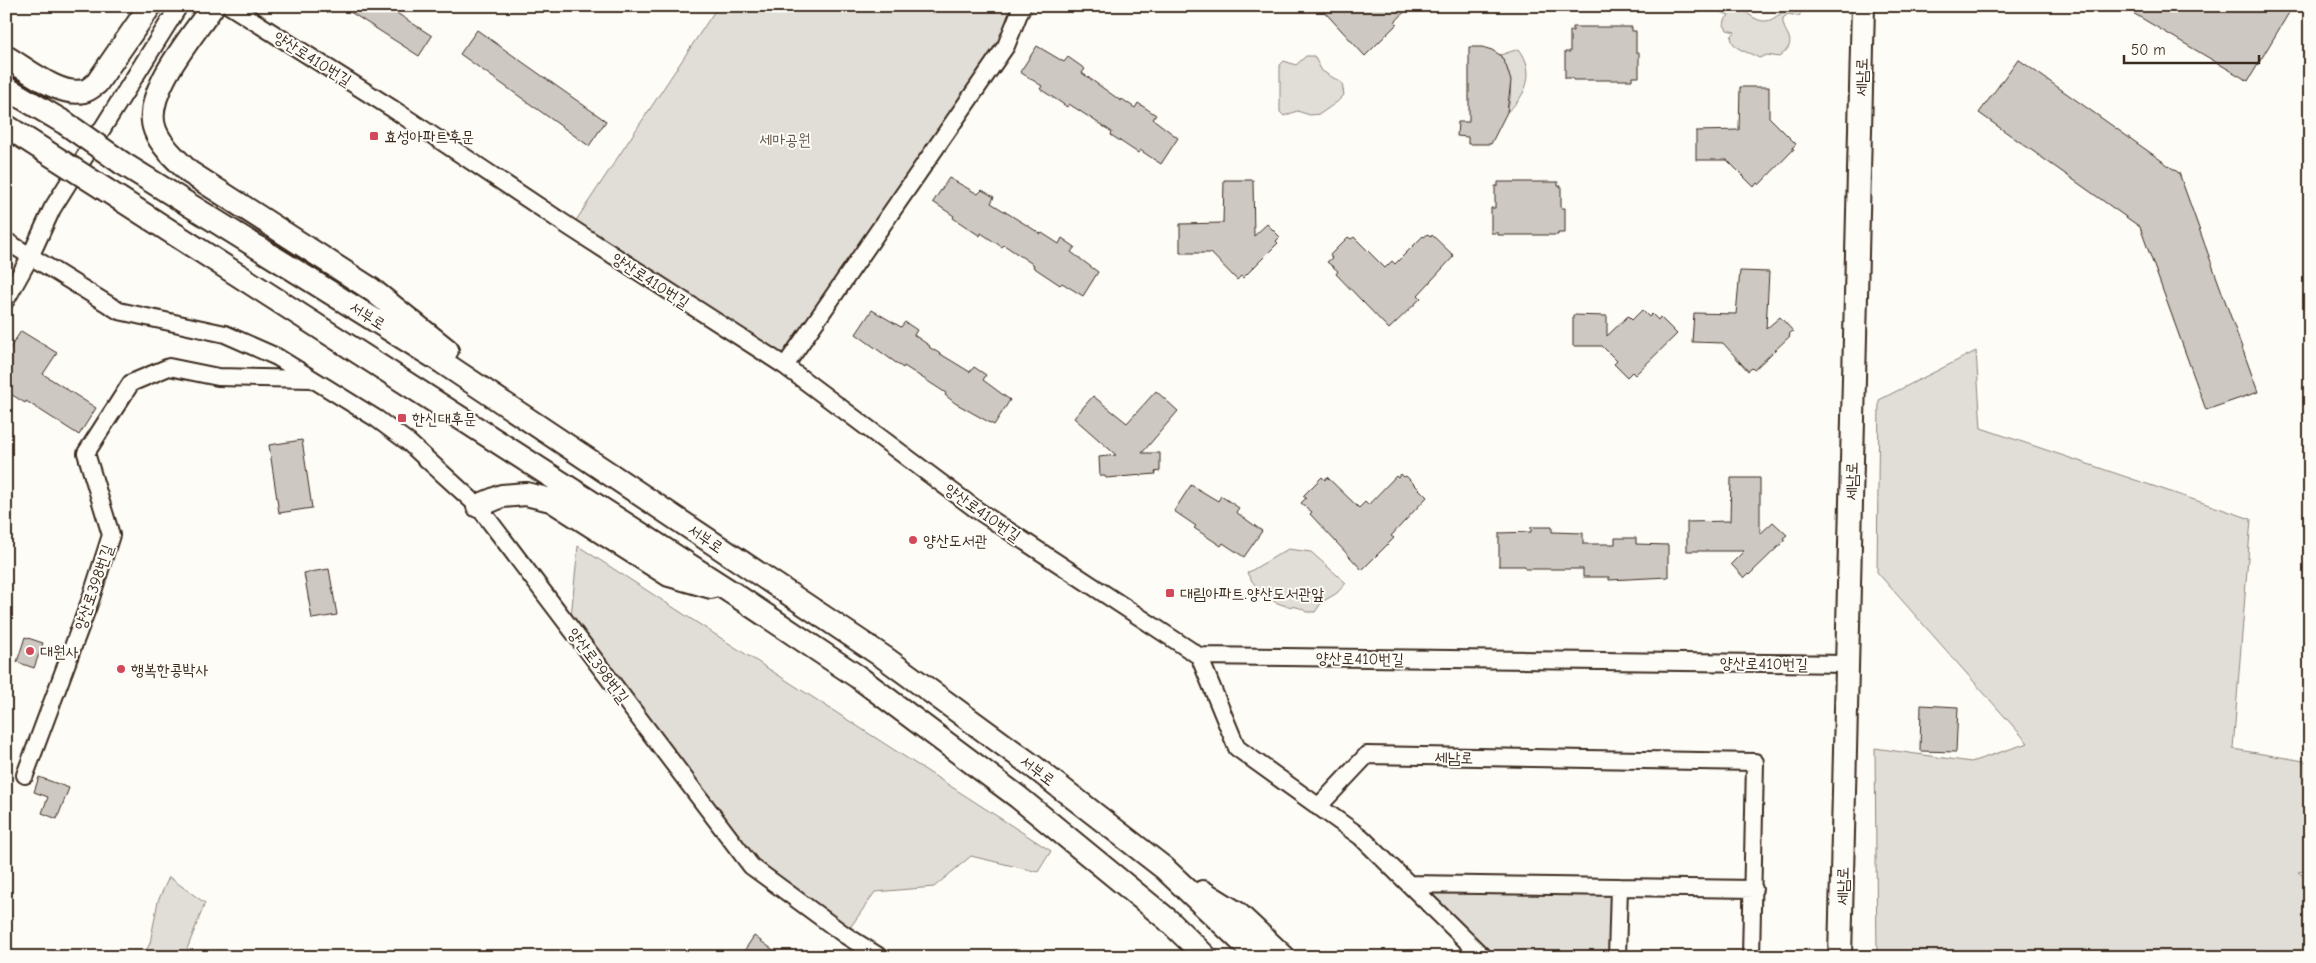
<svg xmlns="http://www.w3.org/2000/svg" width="2316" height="963" font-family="'Comic Neue','Poor Story',sans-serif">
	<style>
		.green { fill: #e1ded7; stroke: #8e847a }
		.building { fill: #cdc8c2; stroke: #3b2a1e }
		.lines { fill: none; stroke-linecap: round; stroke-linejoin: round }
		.street-casing { stroke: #3b2a1e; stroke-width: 20 }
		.secondary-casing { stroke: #3b2a1e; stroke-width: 26 }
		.street { stroke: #fdfcf7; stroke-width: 16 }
		.secondary { stroke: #fdfcf7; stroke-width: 22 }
		.secondary-bridge-casing { stroke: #3b2a1e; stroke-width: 26; stroke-linecap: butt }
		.secondary-bridge { stroke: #fdfcf7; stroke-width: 22 }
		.poi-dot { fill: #d1495b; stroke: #fdfcf7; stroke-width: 2 }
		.labels { text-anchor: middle; stroke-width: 4; stroke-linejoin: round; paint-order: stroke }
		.street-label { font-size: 16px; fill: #3b2a1e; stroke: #fdfcf7 }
		.poi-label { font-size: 16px; fill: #3b2a1e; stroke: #fdfcf7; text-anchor: start }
		.park-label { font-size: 16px; fill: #64574c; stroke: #fdfcf7 }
	</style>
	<rect width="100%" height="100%" fill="#fdfcf7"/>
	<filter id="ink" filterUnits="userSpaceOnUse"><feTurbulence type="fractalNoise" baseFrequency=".02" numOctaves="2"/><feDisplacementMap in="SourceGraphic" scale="10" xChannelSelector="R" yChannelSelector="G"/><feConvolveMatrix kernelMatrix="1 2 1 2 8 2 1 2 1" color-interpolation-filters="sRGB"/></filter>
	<g filter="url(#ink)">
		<!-- green -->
		<path class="green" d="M718 6H1036L785 366 571 228Z
			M1696 6H1715L1723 10 1741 8C1776 40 1773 2 1802 11L1799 16 1788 14 1783 18C1781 34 1802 40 1779 57L1767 55 1759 58C1748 51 1733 51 1731 37L1735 32 1727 30 1724 25 1725 20 1729 15 1709 8 1697 13Z
			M1519 49C1536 71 1527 96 1507 112 1513 91 1512 73 1500 55Z
			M1306 56H1314L1322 71 1342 83 1344 95 1337 102 1320 114 1310 115 1297 111 1284 116 1280 112V65L1284 61 1296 65Z
			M1976 351 1981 428 2251 519 2233 749 2310 762V870L2298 872 2310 881V957H1877L1875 748 1971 762 2028 743 1877 572 1879 400Z
			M578 546 1051 851 1038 872 971 856 934 887 875 892 845 935 751 866 570 627Z
			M1288 549 1311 552 1346 583 1337 593 1322 602 1315 612H1306C1300 606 1294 607 1287 606 1268 602 1256 589 1247 573Z
			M169 877 205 903 187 949 194 957H143L150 943 158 901Z
			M1409 884 1619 887 1617 957H1483Z"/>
		<!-- building -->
		<path class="building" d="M341 6H386L432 36 419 56Z
			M1319 6H1410L1395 22 1397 24 1365 56Z
			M2121 6H2293L2248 81Z
			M1573 27H1632V31H1636V52H1639V77H1632V80H1573V78H1565V52H1570V31H1573Z
			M477 30 606 121 589 146 460 54Z
			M1037 46 1064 62 1068 57 1085 69 1082 73 1121 101 1122 99 1135 108 1138 103 1156 115 1153 119 1178 138 1161 164 1140 150 1138 153 1111 135 1112 132 1069 104 1067 107 1060 102 1040 89 1042 86 1020 72Z
			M1469 47H1482L1492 50 1500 55 1506 65 1511 81 1507 112 1491 144H1468V137L1457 136 1458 122H1469Z
			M2018 59 2179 173 2258 392 2206 410 2140 227 1979 113Z
			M1740 87H1769V117L1796 144 1792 148 1794 149 1759 185 1757 183 1754 187 1727 160H1696V131L1739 130Z
			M949 178 978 194 982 190 994 197 991 203 1041 234 1042 233 1059 244 1062 238 1075 247 1071 252 1098 272 1083 296 1062 283 1060 285 1033 267 1034 265 1004 245 1002 247 981 233 980 236 953 218 954 216 933 202Z
			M1224 180H1253L1254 236 1267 224 1280 237 1276 241 1278 243 1243 278 1241 276 1237 280 1211 253H1180V224L1223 223Z
			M1498 182H1558V186H1561V208H1565V233H1558V235H1498V233H1491V208H1495V186H1498Z
			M1428 234 1431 237 1432 235 1454 256 1418 295 1421 298 1389 329 1336 274 1338 271 1327 262 1332 258 1330 255 1348 237 1351 239 1354 237 1385 268 1392 261 1395 264 1423 236 1424 237Z
			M1740 271 1769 272 1766 329 1780 317 1793 331 1789 334 1790 336 1754 370 1752 368 1748 371 1723 343 1692 342 1694 313 1736 314Z
			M872 310 901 327 905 322 917 330 914 335 930 346 929 347 970 372 974 367 986 375 983 380 1010 400 994 425 955 403 945 395 946 393 904 366 903 368 856 334Z
			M1642 310 1649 317 1652 314 1658 320 1660 317 1677 334 1635 375 1632 372 1627 377 1614 364 1617 361 1602 346H1573V315L1607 316V336L1628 316 1632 320Z
			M21 331 57 353 43 374 96 408 79 435 26 401 25 403 6 391V354Z
			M1156 391 1178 411 1142 453H1160V471L1155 472 1156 474 1106 478 1105 476H1100L1099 457 1116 455 1074 418 1093 396 1127 423Z
			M302 440 312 508 279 513 269 445Z
			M1401 474 1404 477 1406 476 1427 497 1391 536 1394 538 1362 570 1310 514 1312 512 1301 503 1306 498 1303 496 1322 477 1325 480 1327 477 1359 508 1365 502 1368 505 1396 476 1398 478Z
			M1731 478H1760V534L1773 522 1787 535 1783 538 1785 540 1749 575 1748 574 1744 578 1731 564 1744 551H1687V522L1730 521Z
			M1191 485 1218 501 1221 496 1239 508 1236 512 1262 531 1244 557 1223 543 1221 546 1194 528 1196 526 1174 511Z
			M1531 527H1552V532L1583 533V544H1615V538H1636V544L1668 545V577L1609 580V577H1583V569H1525V566H1499V533L1531 532Z
			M329 569 337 615 312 619 304 573Z
			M25 637 43 643 34 668 17 662Z
			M1921 705 1958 707 1956 752 1920 751Z
			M39 777 69 788 57 819 42 813 48 797 34 792Z
			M754 936 783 957H740Z"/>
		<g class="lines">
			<!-- street casing -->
			<g class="street-casing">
				<path id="street" d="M230 6 393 109 571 228 785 366 977 510 1199 656 1847 664
					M6 241 119 311 225 334 277 357 377 419 408 442 478 506 751 866 845 935 880 957
					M6 300 30 257 52 209 179 6
					M785 366 1006 46 1022 6
					M1199 656 1237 748 1361 837 1483 957
					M25 775 90 601 111 535 86 453 131 383 169 367 218 377 312 379
					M1318 807 1367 755 1755 762 1751 957
					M1409 884 1754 889
					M1617 957 1619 887"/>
			</g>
			<!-- secondary casing -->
			<g class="secondary-casing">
				<path id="secondary" d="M213 6C193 36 141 94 155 130 161 146 177 160 189 172L371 289 447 350
					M6 57C27 69 59 97 84 91 89 90 93 86 97 83L150 6
					M6 88 65 123
					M6 126 45 151
					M122 163 442 362 885 658 1034 767 1164 868 1258 957
					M106 190 734 594 858 677 1018 797 1168 920 1206 957
					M478 506 502 496 526 494 551 500 669 575 711 587
					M1203 892 1237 913 1284 957
					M1840 957 1863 6"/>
			</g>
			<!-- street -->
			<use href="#street" class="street"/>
			<!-- secondary -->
			<use href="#secondary" class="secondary"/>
			<!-- secondary-bridge casing -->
			<g class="secondary-bridge-casing">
				<path id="secondary-bridge" d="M65 123 122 163
					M45 151 106 190"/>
			</g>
			<!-- secondary-bridge -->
			<use href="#secondary-bridge" class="secondary-bridge"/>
		</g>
	</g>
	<!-- markers -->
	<g class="poi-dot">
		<rect x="369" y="131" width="10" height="10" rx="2.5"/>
		<rect x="397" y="413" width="10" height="10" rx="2.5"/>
		<circle cx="913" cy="540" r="5"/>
		<rect x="1165" y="588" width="10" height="10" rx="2.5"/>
		<circle cx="30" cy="651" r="5"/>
		<circle cx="121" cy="669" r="5"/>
	</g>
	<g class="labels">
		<!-- street labels -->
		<g class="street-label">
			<text transform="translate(313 58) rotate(32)" y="6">양산로410번길</text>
			<text transform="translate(1861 77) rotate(-89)" y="6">세남로</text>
			<text transform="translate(651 280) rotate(33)" y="6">양산로410번길</text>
			<text transform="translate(368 315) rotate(32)" y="6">서부로</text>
			<text transform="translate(1851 481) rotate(-89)" y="6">세남로</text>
			<text transform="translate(983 512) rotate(35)" y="6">양산로410번길</text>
			<text transform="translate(706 538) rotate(34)" y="6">서부로</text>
			<text transform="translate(93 587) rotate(-71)" y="6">양산로398번길</text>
			<text transform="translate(1360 658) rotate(1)" y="6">양산로410번길</text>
			<text transform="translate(1764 663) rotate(1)" y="6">양산로410번길</text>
			<text transform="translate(599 665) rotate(53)" y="6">양산로398번길</text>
			<text transform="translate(1454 757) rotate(1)" y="6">세남로</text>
			<text transform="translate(1038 770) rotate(37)" y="6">서부로</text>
			<text transform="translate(1842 886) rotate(-89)" y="6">세남로</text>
		</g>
		<!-- poi labels -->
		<g class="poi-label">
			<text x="384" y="142">효성아파트후문</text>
			<text x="412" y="424">한신대후문</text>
			<text x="923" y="546">양산도서관</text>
			<text x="1180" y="599">대림아파트.양산도서관앞</text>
			<text x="40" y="657">대원사</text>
			<text x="131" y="675">행복한콩박사</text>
		</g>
		<!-- park labels -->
		<g class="park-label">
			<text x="785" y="145">세마공원</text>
		</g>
	</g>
	<!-- margin -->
	<rect width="2316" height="963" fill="none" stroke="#fdfcf7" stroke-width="25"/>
	<rect x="12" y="12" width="2291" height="938" fill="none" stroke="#3b2a1e" stroke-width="2" filter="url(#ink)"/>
	<!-- scale -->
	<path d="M2124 55v8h135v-8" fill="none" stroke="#3b2a1e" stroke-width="2.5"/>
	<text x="2131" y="55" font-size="15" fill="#3b2a1e" stroke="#fdfcf7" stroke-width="4" paint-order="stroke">50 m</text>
</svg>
